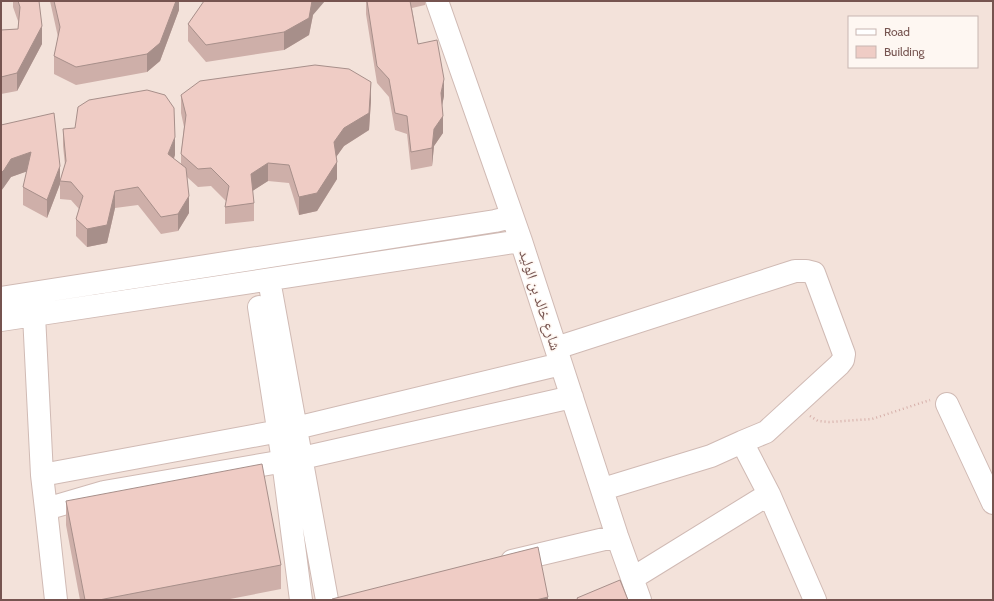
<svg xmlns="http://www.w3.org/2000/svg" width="994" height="601" font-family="Cabin,'Noto Naskh Arabic',sans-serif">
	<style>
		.residential { fill: #f3e2da; fill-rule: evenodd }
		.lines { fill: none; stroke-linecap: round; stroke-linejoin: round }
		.minor-casing { stroke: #d0bab4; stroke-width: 24 }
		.path { stroke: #d5aea8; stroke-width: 2.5; stroke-dasharray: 1 3; stroke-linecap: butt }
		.minor { stroke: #fff; stroke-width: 22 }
		.wall { fill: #ceafa9 }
		.shaded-wall { fill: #a78f8a }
		.building { fill: #efccc5; stroke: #a78f8a }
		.labels { text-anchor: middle; stroke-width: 3; stroke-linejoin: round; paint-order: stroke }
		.street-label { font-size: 15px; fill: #765450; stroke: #fef7f2 }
	</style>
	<rect width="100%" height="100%" fill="#fbf2ec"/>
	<!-- residential -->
	<path class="residential" d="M1 1H993V600H1ZM849 17H977V67H849Z"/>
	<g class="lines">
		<!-- minor casing -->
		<g class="minor-casing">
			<path id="minor" d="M437 1 521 241 617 536 640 600
				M269 280 327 600
				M1 298 495 221 512 217
				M259 307 283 461 301 600
				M34 315 42 475 46 509
				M1 320 521 241
				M556 348 795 271H806L814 273 844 354 843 360 839 365 766 432 742 442
				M947 404 993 503
				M42 475 296 428 561 364
				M603 489 711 456 742 442 769 494 815 600
				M512 561 617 536
				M633 578 769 494
				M56 600 46 509 104 492 302 458 572 397"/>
		</g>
		<!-- path -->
		<path class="path" d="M810 416 818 421 829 422 872 419 930 400"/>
		<!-- minor -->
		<use href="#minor" class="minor"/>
	</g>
	<!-- wall -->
	<path class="wall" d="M13 1H39L42 44 17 91 1 94V30L18 29V21L13 7Z
		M50 1H179V10L160 61 147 72 76 85 54 74V56L58 37Z
		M366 1H425V5L412 8 418 44 444 96 442 106 443 133 434 146 432 166 411 170 407 134 395 130 389 97 377 83 366 14Z
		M204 2 313 15 309 35 284 50 206 62 188 41V24Z
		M181 95 371 100 369 130 344 146 336 157 337 179 317 211 299 215 289 183 268 181 252 191 254 203V221L225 224V207L226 201 211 186 198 187 187 177 189 213 178 231 161 234 138 205 115 208 107 243 87 247 76 236V219L79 209 71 200 60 199V184L47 218 23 205V187L27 171 11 177 4 187 1 191V125L60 181 65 165 63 146V129L175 155 174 159 181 164V154L184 127 181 113Z
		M66 501 281 565V589L225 600H80L66 525Z"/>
	<!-- shaded-wall -->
	<path class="shaded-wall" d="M176 1H179V10L160 61 147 72V54Z
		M312 1H325L313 15 309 35 284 50V32Z
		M42 26V44L17 91V73Z
		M444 79V96L441 110V93Z
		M371 82V100L369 130 344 146 334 160V142Z
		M443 116V133L434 146 432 166V148L434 129Z
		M175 137V155L168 171V154Z
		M31 152V170L11 177 4 187 1 191V173L11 159Z
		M337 162V179L317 211 299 215V197Z
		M268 163V181L251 192V174Z
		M60 166V184L47 218V200Z
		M115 191V208L107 243 87 247V229Z
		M189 196V213L178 231V214Z
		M548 597V600H536Z"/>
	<!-- building -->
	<path class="building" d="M18 1H39L42 26 17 73 1 77V30L18 29 20 7Z
		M54 1H176L160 43 147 54 76 67 54 56 60 27Z
		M204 1H312L309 18 284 32 206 45 188 24Z
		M367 1H410L418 44 437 40 444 79 441 93 443 116 434 129 432 148 411 152 407 116 395 113 389 79 377 66Z
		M315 65 349 69 371 82 369 113 344 128 334 142 337 162 317 193 299 197 289 165 268 163 251 174 254 203 225 207 229 186 211 168 198 169 181 154 186 115 181 95 200 81Z
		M147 90 165 95 174 108 175 137 168 154 186 168 189 196 178 214 161 217 138 187 115 191 107 225 87 229 76 219 83 196 71 182 60 181 66 161 63 129 75 128 78 107 89 100Z
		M54 113 60 166 47 200 23 187 31 152 11 159 4 170 1 173V125Z
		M262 464 281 565 99 600H85L66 501Z
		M538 547 548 597 536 600H332V599Z
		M620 580 628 600H578L577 598Z"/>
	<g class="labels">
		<!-- street labels -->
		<g class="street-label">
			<text transform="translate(540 300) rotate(72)" y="5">شارع خالد بن الوليد</text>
		</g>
	</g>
	<!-- border -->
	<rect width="994" height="601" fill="none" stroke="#765450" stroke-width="4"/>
	<!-- legend -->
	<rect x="848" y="16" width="130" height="52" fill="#fef7f2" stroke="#c8b6b1"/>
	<rect x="856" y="29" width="20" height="6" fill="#ffffff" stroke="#c8b6b1"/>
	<text x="884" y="36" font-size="12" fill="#765450">Road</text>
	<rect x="856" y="46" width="20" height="12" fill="#efccc5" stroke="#c8b6b1"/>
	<text x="884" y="56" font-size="12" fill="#765450">Building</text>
</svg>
